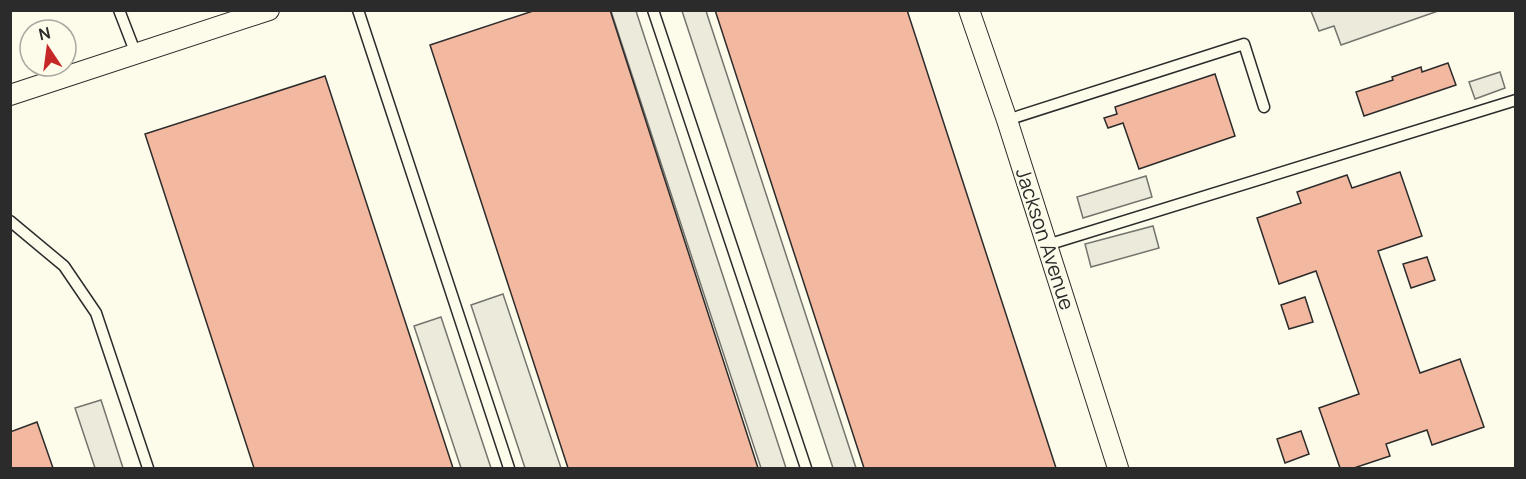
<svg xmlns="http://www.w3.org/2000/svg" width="1526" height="479" font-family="Manrope,sans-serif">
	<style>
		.parking { fill: #eceadb; stroke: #74746e; stroke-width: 1.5 }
		.building { fill: #f2b8a0; stroke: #2b2b2b; stroke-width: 1.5 }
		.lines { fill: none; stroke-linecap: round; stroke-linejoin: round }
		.service-casing { stroke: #2b2b2b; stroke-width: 13 }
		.minor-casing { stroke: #2b2b2b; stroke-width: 22 }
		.service { stroke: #fdfbea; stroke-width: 10 }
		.minor { stroke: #fdfbea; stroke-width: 20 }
		.labels { text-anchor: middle; stroke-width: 4.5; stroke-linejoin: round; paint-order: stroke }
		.street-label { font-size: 20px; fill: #2b2b2b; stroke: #fdfbea }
	</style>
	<rect width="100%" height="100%" fill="#fdfbea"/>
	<!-- parking -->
	<path class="parking" d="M611 11H636L786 468H761Z
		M682 11H706L856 468H833Z
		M1311 11V10L1438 11 1341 45 1334 26 1319 31Z
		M1500 72 1505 88 1475 99 1469 82Z
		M1146 176 1152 197 1083 218 1077 197Z
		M1153 226 1159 248 1091 267 1085 244Z
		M503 294 561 468H525L471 305Z
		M441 317 491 468H461L414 326Z
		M101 400 123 468H95L75 408Z"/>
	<!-- building -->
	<path class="building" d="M536 10H610L758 468H568L430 45Z
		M715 10H907L1056 468H864Z
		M1448 63 1456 85 1364 116 1356 92 1393 80 1392 77 1421 67 1422 72Z
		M1215 74 1235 136 1139 169 1123 123 1108 128 1104 118 1117 114 1115 107Z
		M325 76 453 468H254L145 134Z
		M1400 172 1422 236 1378 251 1420 373 1460 359 1484 427 1432 445 1427 430 1386 444 1390 456 1354 468H1340L1319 408 1359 394 1316 271 1279 284 1257 218 1301 203 1297 192 1347 175 1352 188Z
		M1427 257 1435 280 1411 288 1403 264Z
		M1305 297 1313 322 1289 329 1281 305Z
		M37 422 53 468H10V432Z
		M1301 431 1309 454 1285 463 1277 439Z"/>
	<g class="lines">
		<!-- service casing -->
		<g class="service-casing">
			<path id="service" d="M119 10 136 54
				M358 10 509 468
				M653 10 806 468
				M1007 120 1244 44 1264 107
				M10 221 64 266 96 313 148 468
				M1047 245 1516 100"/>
		</g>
		<!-- minor casing -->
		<g class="minor-casing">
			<path id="minor" d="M969 10 1007 120 1118 468
				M10 95 269 10"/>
		</g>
		<!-- service -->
		<use href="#service" class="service"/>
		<!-- minor -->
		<use href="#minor" class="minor"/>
	</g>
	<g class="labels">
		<!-- street labels -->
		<g class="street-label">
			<text transform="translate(1045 239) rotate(72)" y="7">Jackson Avenue</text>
		</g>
	</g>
	<!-- border -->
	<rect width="1526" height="479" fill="none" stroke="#2b2b2b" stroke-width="24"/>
	<!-- north arrow -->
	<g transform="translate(48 48) rotate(347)"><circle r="28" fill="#fdfbea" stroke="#a9a89e" stroke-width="1.5"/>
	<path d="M0-4.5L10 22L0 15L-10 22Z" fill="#c62828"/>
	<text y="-9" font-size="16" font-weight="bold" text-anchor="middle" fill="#2b2b2b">N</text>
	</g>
</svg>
